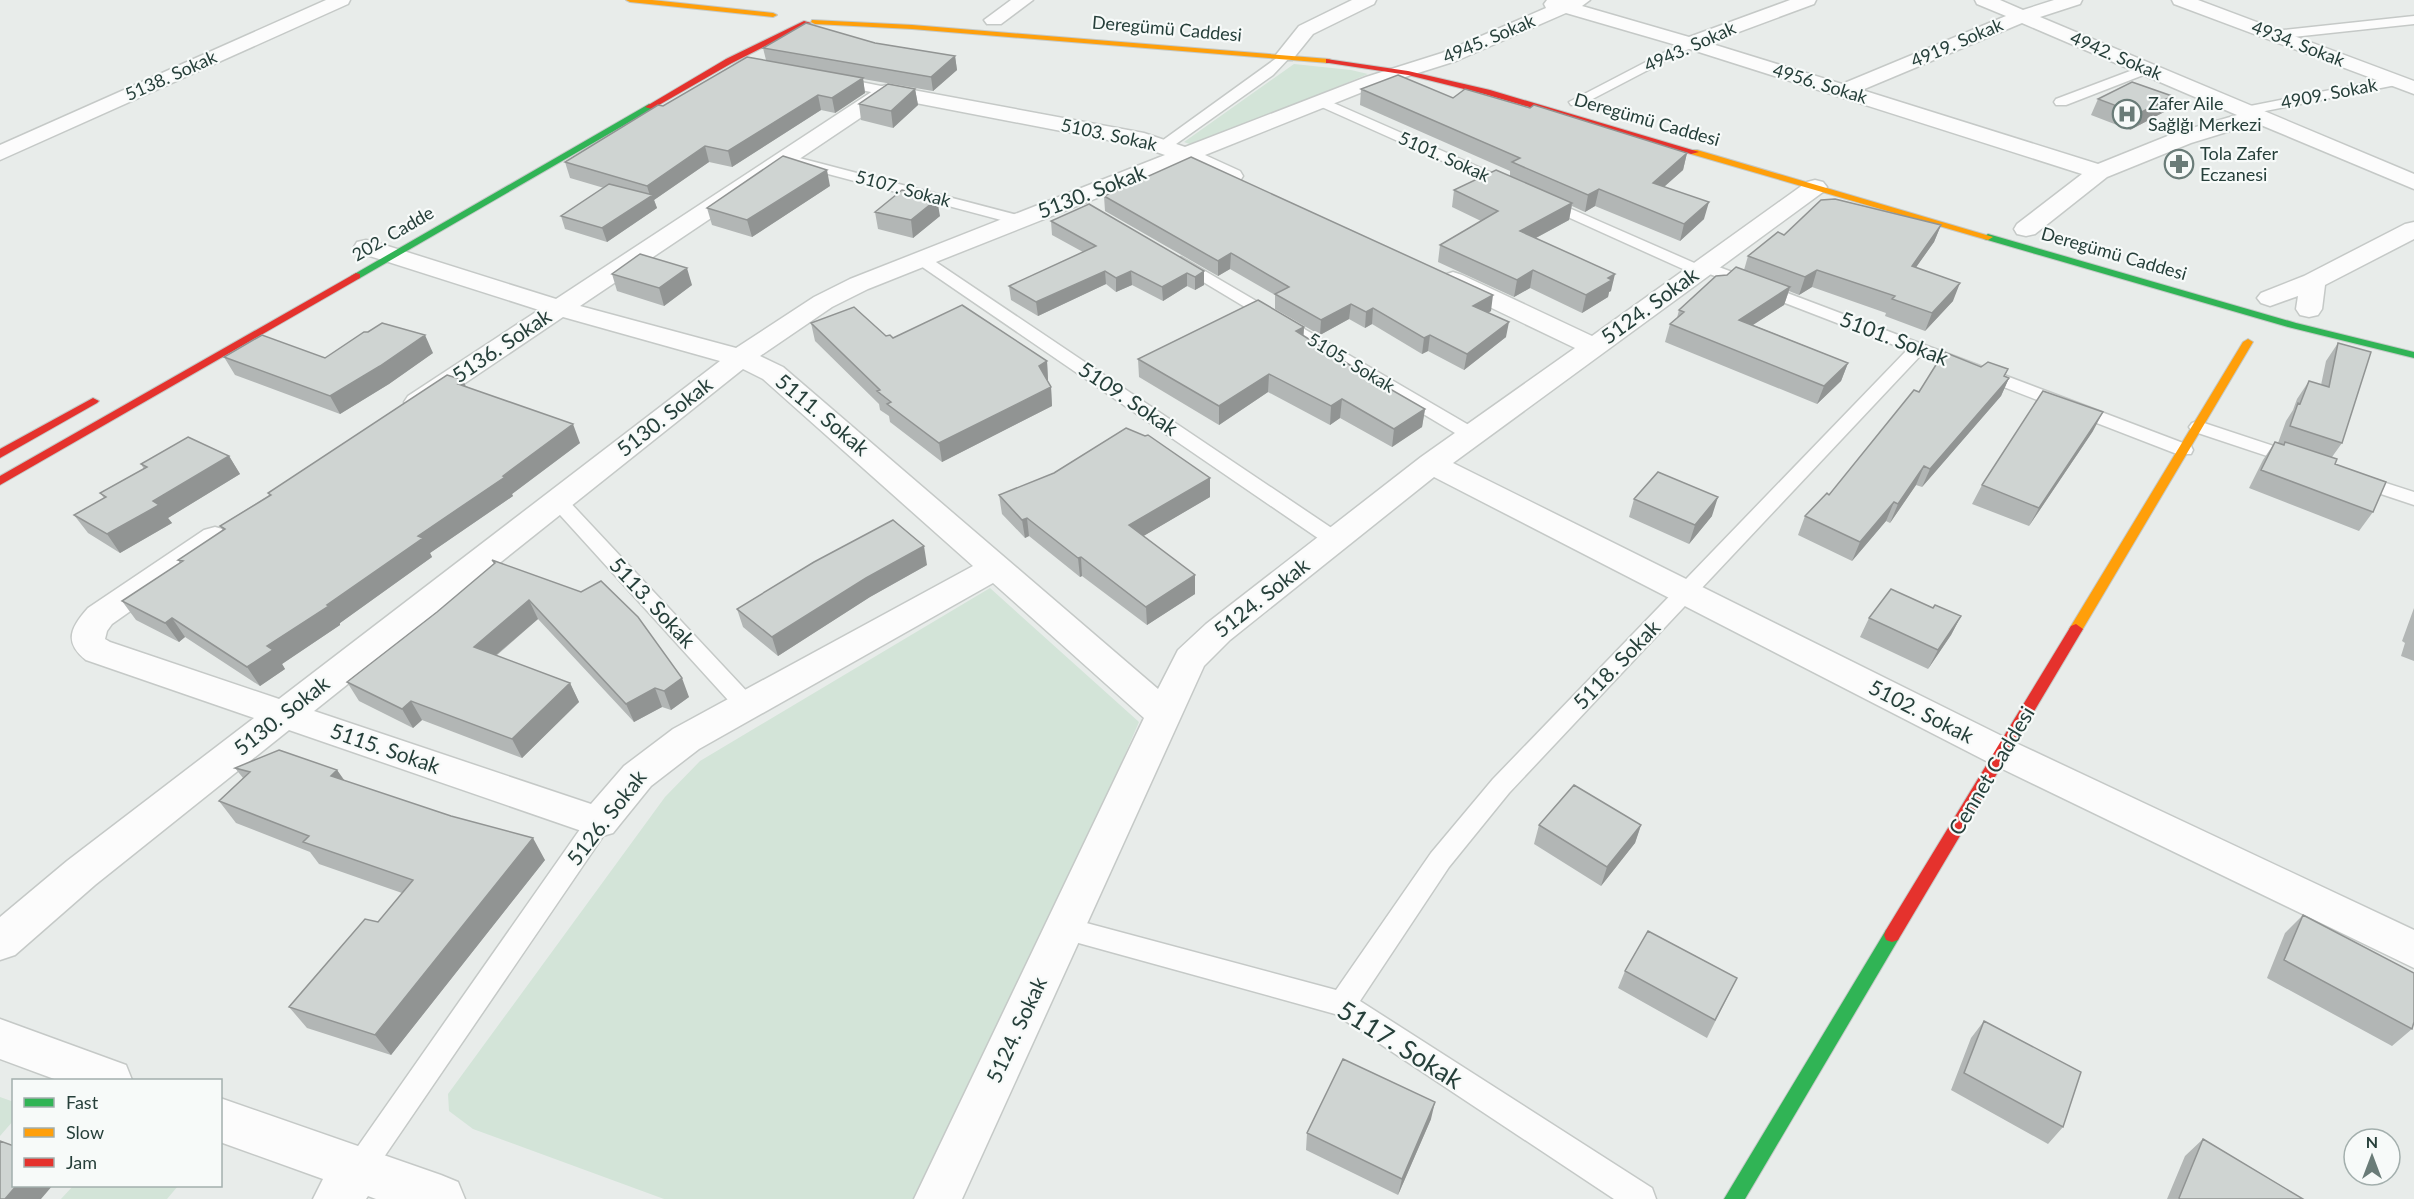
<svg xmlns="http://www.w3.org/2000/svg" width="2414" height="1199" font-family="Lato,sans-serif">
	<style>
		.green { fill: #d3e4d8 }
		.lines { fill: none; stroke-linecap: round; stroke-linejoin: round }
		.lane-casing { stroke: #c5c9c7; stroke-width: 3 }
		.street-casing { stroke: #c5c9c7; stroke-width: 3 }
		.fast-casing { stroke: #c4c9c7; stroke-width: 2 }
		.slow-casing { stroke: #c4c9c7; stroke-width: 2 }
		.jam-casing { stroke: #c4c9c7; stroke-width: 2 }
		.lane { fill: #fcfcfc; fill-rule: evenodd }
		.street { fill: #fcfcfc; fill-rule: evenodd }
		.fast { fill: #30b455; fill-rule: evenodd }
		.slow { fill: #ff9f0a; fill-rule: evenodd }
		.jam { fill: #e5322d; fill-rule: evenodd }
		.wall { fill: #b2b6b5 }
		.shaded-wall { fill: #919493 }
		.building { fill: #cfd4d2; stroke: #919493; stroke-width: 1.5 }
		.labels { text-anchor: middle; stroke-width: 4.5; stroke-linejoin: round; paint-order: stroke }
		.far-street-label { font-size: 18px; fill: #263f3a; stroke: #f7faf9 }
		.far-poi-label { font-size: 18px; fill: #263f3a; stroke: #f7faf9; text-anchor: start }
		.street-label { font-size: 21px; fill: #263f3a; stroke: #f7faf9 }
		.near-street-label { font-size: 26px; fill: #263f3a; stroke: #f7faf9 }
	</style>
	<rect width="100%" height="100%" fill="#e8ecea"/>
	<!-- green -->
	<path class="green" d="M1294 64 1351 70 1368 74 1195 146 1184 142Z
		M990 588 1139 722 1096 822 919 1199H664L473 1129 449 1111 448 1094 665 797 700 761Z
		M0 1097 14 1102 13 1121 0 1136Z
		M73 1186H178L167 1199H61Z"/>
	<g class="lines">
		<!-- lane casing -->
		<g class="lane-casing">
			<path id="lane" d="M2414 16V24L2274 39 2268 35 2274 31Z
				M1690 39 1694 40 1696 43 1694 46 1581 105H1571L1569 102Z
				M1285 52 1291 56 1273 75 1169 149H1159L1157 146 1159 143Z
				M2146 65 2152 69 2151 72 2066 105H2056L2054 102 2056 99Z
				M836 77 886 87 893 91 886 95 831 84 829 81Z
				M2396 77 2403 81 2401 84 2245 115 2238 111 2245 107Z
				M1320 97 1515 183 1517 186 1515 189H1505L1315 104 1313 101 1315 98Z
				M788 155 1025 217 1028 220 1020 225 783 162 781 159 783 156Z
				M1544 197 1699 265 1705 262 1711 264 2191 446 2193 450 2191 454H2177L1921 355 1509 793 1449 867 1360 1001 1652 1188 1656 1199H1614L1335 1014 1064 939 1055 936 1051 928 1055 920 1064 917 1336 990 1431 853 1493 779 1907 350 1707 273 1700 276 1694 274 1539 204 1537 201 1539 198Z
				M921 254 927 256 1342 535 1345 540 1342 545 1335 547 1328 545 915 262 913 259 915 256Z
				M1181 257 1479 431 1481 435 1479 439H1465L1175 265 1173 262Z
				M2198 421 2304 456 2306 460 2304 464 2297 466 2192 431 2189 427 2192 423Z
				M2358 474 2414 492V505L2351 484 2348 480 2351 476Z
				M558 495 565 497 754 699 757 705 754 711 746 713 738 711 551 505 548 501 551 497Z
				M599 812 608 815 611 822 608 829 369 1179 359 1184 349 1179 344 1169 349 1159 590 815Z"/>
		</g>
		<!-- street casing -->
		<g class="street-casing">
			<path id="street" d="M326 0H350L348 4 0 160V145Z
				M1011 0H1033L1001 24H987L984 20Z
				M1352 0H1376L1374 4 1313 34 1292 60H1278L1275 56 1299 26Z
				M1547 0H1590L1582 6 1689 37 1790 0H1816L1814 4 1709 43 1842 84 2006 16 1977 4 1975 0H2000L2023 10 2054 0H2082L2080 4 2040 17 2414 174V189L2256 123 2191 143 2107 177 2035 234 2026 236 2017 234 2014 229 2017 224 2082 174 1683 47 1566 13 1456 61 1380 85 1205 155 1240 171 1243 176 1240 181C1222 185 1202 171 1185 163L868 289 832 307 760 356 783 367 1158 689 1178 650 1206 624 1421 457 1575 348 1444 285 1440 280 1444 275 1453 272 1462 275 1592 336 1807 182 1815 180 1823 182 1827 187 1823 192 1453 463 2016 743 2414 930V968L1990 763 1434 477 1230 640 1204 666 962 1199H914L1144 718 993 583 699 749 651 786 613 833 599 837 289 730 95 885 15 955 0 960V917L67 861 254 718 86 660C63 642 71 627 88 608L204 530 215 527 226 530 231 537 226 544 112 624 107 631 105 639 110 642 279 699 720 361 563 317 428 408 418 410 408 408 404 402 408 396 539 310 357 252 354 247 357 242 366 240 375 242 556 299 879 87 886 85 1144 133 1185 147 1366 77 1442 53 1546 8 1544 4ZM2022 23 2237 115 2175 133 2098 164 1862 90ZM890 98 1139 146 1165 155 850 279 814 297 736 348 580 306ZM743 369 763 379 973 566 673 729 624 766 591 804 314 711Z
				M2172 0H2198L2414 81V94L2174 4Z
				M2414 222V239L2325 285 2322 309 2318 315 2309 317 2300 315 2296 309 2298 296 2270 306 2261 303 2257 298 2261 293 2304 276 2405 224Z
				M0 1019 126 1065 132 1080H57L0 1059Z
				M220 1098 441 1175 458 1182 465 1199H376L368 1196 366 1199H313L323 1179 220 1142Z"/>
		</g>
		<!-- fast casing -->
		<g class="fast-casing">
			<path id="fast" d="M649 104 652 105V109L360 278 356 279 351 276Z
				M1988 234 2296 323 2414 352V358L2288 327 1984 239 1983 237Z
				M1892 928 1898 930 1900 935 1898 940 1745 1199H1724L1886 930Z"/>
		</g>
		<!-- slow casing -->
		<g class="slow-casing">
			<path id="slow" d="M626 0H652L773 13 777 15 773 17 630 2Z
				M812 20 912 25 1329 59 1333 61 1329 63 912 29 815 24 811 22Z
				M1691 150H1697L1993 237 1988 240 1984 239 1691 154Z
				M2248 339 2253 342 2081 632H2071L2069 629 2071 626 2243 342Z"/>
		</g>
		<!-- jam casing -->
		<g class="jam-casing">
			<path id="jam" d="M804 21 811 23 732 63 652 109 645 107 726 59Z
				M1326 59 1408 71 1490 90 1699 152 1691 154 1484 94 1408 75 1329 63H1326Z
				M356 273 360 274V278L0 485V476Z
				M93 398 99 401 97 403 0 458V449Z
				M2076 624 2083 629 1898 940 1892 942 1886 940 1884 935 1886 930 2071 626Z"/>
		</g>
		<!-- lane -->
		<use href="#lane" class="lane"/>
		<!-- street -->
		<use href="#street" class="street"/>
		<!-- fast -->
		<use href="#fast" class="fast"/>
		<!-- slow -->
		<use href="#slow" class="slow"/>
		<!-- jam -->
		<use href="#jam" class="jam"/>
	</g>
	<!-- wall -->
	<path class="wall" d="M875 43 955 56 957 70 933 91 863 79 865 93 835 113 821 110 732 167 709 162 654 200 657 208 607 242 565 229 561 216 604 188 570 178 565 162 663 106 766 60 763 48Z
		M915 89 918 105 893 128 861 120 859 104Z
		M1361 89 1453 98 1687 153 1683 170 1664 187 1704 219 1680 241 1595 206 1585 212 1572 206 1569 220 1536 238 1611 291 1609 292 1608 297 1582 313 1530 288 1514 297 1438 262 1440 245 1481 221 1452 207 1454 190 1510 176V171L1360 105Z
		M2098 99 2164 112 2130 130 2091 115Z
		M830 186 752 237 712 225 707 208Z
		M1104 196 1491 311 1488 313 1506 337 1464 370 1428 351 1422 354 1372 324 1365 328 1349 319 1320 335 1275 309V295L1230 269 1218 276 1105 211Z
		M875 212 940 216 913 238 878 229Z
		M1051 221 1204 271V285L1195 290 1187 286 1163 301 1132 285 1116 292 1106 284 1038 316 1011 300 1009 286 1083 252 1052 235Z
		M1941 225 1934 242 1916 267 1953 301 1925 331 1885 316 1886 313 1812 287 1799 295 1789 291 1784 305 1753 325 1848 363 1841 381 1817 404 1665 342 1670 324 1677 318 1679 310 1727 275 1744 270 1748 256Z
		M612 274 692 285 664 306 617 291Z
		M811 323 893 338 1047 361 1048 380 1047 381 1051 387 1052 406 942 462 890 422 889 416 880 410 879 404 815 341Z
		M1304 327 1303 336 1373 380 1425 409 1422 427 1392 447 1340 418 1330 425 1268 392 1219 425 1139 377 1138 359Z
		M2338 343 2342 443 2332 457 2335 464 2373 512 2359 531 2249 488 2263 460 2275 442 2278 443 2286 421 2293 410 2297 399 2309 381 2321 385 2326 361Z
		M433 353 389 384 340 414 235 375 224 357 325 358Z
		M1981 367 2008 369 2005 376 2009 378 2001 396 1922 487 1916 485 1890 523 1886 521 1852 561 1798 535 1805 516 1829 495 1919 392Z
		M466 386 580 443 512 494 513 496 430 553 432 557 340 623V625L282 664 285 669 260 686 185 637 179 642 136 620 122 601 180 563 178 560 223 531 220 526 269 495 268 493Z
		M2093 431 2029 526 1972 504 1982 485Z
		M229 456 240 474 168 518 172 523 120 553 88 533 74 515 104 498 100 493 144 469 141 464Z
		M1210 478V497L1143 536 1195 594 1147 625 1082 576 1080 577 1029 536 1025 538 1002 514 999 495Z
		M1634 499 1712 516 1689 544 1629 517Z
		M492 560 689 697 671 710 662 707 634 722 538 619 496 656 570 683 579 702 522 758 422 720 413 728 359 701 347 682 437 612 494 564Z
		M927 565 870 597 778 656 743 627 737 609Z
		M1933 608 1961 616 1951 635 1928 669 1860 637 1869 618Z
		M2414 608V661L2401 656 2405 643 2402 641Z
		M235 768 337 770 345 781 545 860 391 1055 307 1028 289 1007 378 922 402 893 319 864 310 852 236 823 219 801 243 778Z
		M1539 825H1641L1635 843 1601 886 1534 844Z
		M2303 915 2412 1029 2392 1046 2267 978 2285 933Z
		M1625 971 1737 978 1707 1038 1618 988Z
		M1984 1021 2063 1127 2048 1144 1951 1090 1971 1038Z
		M1431 1119 1398 1195 1306 1150 1307 1133Z
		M2203 1139 2303 1199H2167L2185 1156Z"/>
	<!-- shaded-wall -->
	<path class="shaded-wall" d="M955 56 957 70 933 91 931 77Z
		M863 78 865 93 835 113 832 98Z
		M915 89 918 105 893 128 891 111Z
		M818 95 821 110 732 167 728 151Z
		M2172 96 2164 112 2130 130 2138 114Z
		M705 146 709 162 654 200 657 208 607 242 602 228 650 196 647 186Z
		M1687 153 1683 170 1649 200 1653 183Z
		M827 170 830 186 752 237 747 220Z
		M1599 189 1595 206 1585 212 1588 195Z
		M937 199 940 216 913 238 911 220Z
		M1709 202 1704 219 1680 241 1684 224Z
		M1572 203 1569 220 1517 248 1520 231Z
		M1941 225 1934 242 1905 283 1912 266Z
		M1231 253 1230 269 1218 276V261Z
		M687 268 692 285 664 306 659 288Z
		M1533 270 1530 288 1514 297 1517 280Z
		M1817 270 1812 287 1799 295 1805 277Z
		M1105 271 1106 284 1038 316 1036 302Z
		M1131 271 1132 285 1116 292V278Z
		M1204 271V285L1195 290V277Z
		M1187 273V286L1163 301 1162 287Z
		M1615 274 1611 291 1609 292 1608 297 1582 313 1586 295 1608 278Z
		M1960 283 1953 301 1925 331 1932 313Z
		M1790 287 1784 305 1734 337 1739 320Z
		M1493 295 1491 311 1471 322 1473 306Z
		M1351 304 1349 319 1320 335 1321 320Z
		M1373 308 1372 324 1365 328 1366 312Z
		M1509 322 1506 337 1464 370 1467 354Z
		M1304 327 1303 345 1296 331Z
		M425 335 433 353 389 384 340 414 330 396Z
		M1430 335 1428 351 1422 354 1424 338Z
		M1047 361 1048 380 1041 384 1039 366Z
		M1848 363 1841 381 1817 404 1824 386Z
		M2008 369 1999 388 2009 378 2001 396 1922 487 1930 469Z
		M1269 374 1268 392 1219 425V406Z
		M463 380 471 398 458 384Z
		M1051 387 1052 406 942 462 939 443Z
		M1342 399 1340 418 1330 425 1331 406Z
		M1425 409 1422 427 1392 447 1394 429Z
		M2103 412 2093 431 2029 526 2039 508Z
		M573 424 580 443 512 494 513 496 430 553 432 557 340 623V625L282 664 285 669 260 686 247 667 267 646 327 605 418 536 503 476Z
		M229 456 240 474 168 518 172 523 120 553 107 534 153 501Z
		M1924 466 1916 485 1890 523 1898 504Z
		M1210 478V497L1130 544 1129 525Z
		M1718 497 1712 516 1689 544 1695 525Z
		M1894 502 1886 521 1852 561 1860 542Z
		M1027 518 1029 536 1025 538 1022 520Z
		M924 546 927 565 870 597 778 656 772 637 866 578Z
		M1081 557 1082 576 1080 577 1078 558Z
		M1195 575V594L1147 625 1146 607Z
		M529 600 538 619 483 666 474 647Z
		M1961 616 1951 635 1928 669 1938 650Z
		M172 618 185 637 179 642 165 623Z
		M682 678 689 697 671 710 664 691Z
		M570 683 579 702 522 758 512 739Z
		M655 688 662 707 634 722 626 704Z
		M411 701 422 720 413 728 402 709Z
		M337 770 352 792 331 776Z
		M1641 825 1635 843 1601 886 1607 867Z
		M533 838 545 860 391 1055 375 1035Z
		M1435 1102 1431 1119 1398 1195 1402 1179Z
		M17 1185H53L41 1199H5Z"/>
	<!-- building -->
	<path class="building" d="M806 23 875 43 955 56 931 77 763 48Z
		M747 57 863 78 832 98 818 95 728 151 705 146 647 186 565 162 658 105 663 106Z
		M1398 75 1453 98 1465 89 1530 108 1534 105 1687 153 1653 183 1709 202 1684 224 1599 189 1588 195 1512 162 1520 158 1361 89Z
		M2132 82 2172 96 2138 114 2098 99Z
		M888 84 915 89 891 111 859 104Z
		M783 156 827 170 747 220 707 208Z
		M1191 157 1493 295 1473 306 1509 322 1467 354 1430 335 1424 338 1373 308 1366 312 1351 304 1321 320 1275 294 1289 287 1231 253 1218 261 1104 196Z
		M1496 170 1572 203 1520 231 1615 274 1608 278 1612 280 1586 295 1533 270 1517 280 1440 245 1498 211 1454 190Z
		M609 184 653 195 602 228 561 216Z
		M902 190 937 199 911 220 875 212Z
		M1835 199 1941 225 1912 266 1960 283 1932 313 1892 299 1895 296 1817 270 1805 277 1748 256 1778 232 1784 235 1821 200Z
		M1089 204 1204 271 1195 277 1187 273 1162 287 1131 271 1116 278 1105 271 1036 302 1009 286 1096 246 1051 221Z
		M640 254 687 268 659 288 612 274Z
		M1736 267 1790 287 1739 320 1848 363 1824 386 1670 324 1684 312 1679 310 1716 276 1727 275Z
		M1258 300 1304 327 1296 331 1353 367 1373 377 1371 378 1425 409 1394 429 1342 399 1331 406 1269 374 1219 406 1138 359Z
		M962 305 1047 361 1039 366 1051 387 939 443 887 404 891 402 877 391 880 390 811 323 854 307 886 336 890 335 893 338Z
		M382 323 425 335 380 366 330 396 224 357 262 335 325 358 364 332H368Z
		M2338 343 2371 352 2342 443 2290 426 2298 403 2300 404 2309 381 2329 387Z
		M1944 352 1981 367 1988 362 2008 369 2004 376 2009 378 1930 469 1924 466 1898 504 1894 502 1860 542 1805 516 1827 493 1829 495 1914 390 1919 392Z
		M447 375 463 380 458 384 573 424 503 476 505 477 418 536 423 538 327 605 329 606 267 646 273 650 247 667 172 618 165 623 122 601 183 561 178 560 225 529 220 526 271 495 268 493Z
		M2043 391 2103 412 2039 508 1982 485Z
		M1126 428 1145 436 1148 435 1210 478 1129 525 1195 575 1146 607 1081 557 1078 558 1027 518 1022 520 999 495 1054 473Z
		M188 437 229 456 153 501 159 505 107 534 74 515 106 497 100 493 147 467 141 464Z
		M2275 442 2284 445 2285 442 2337 459 2335 464 2386 482 2373 512 2261 470Z
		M1658 472 1718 497 1695 525 1634 499Z
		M893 520 924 546 866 578 772 637 737 609 814 562Z
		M492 560 581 592 601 581 638 617 682 678 664 691 655 688 626 704 529 600 474 647 570 683 512 739 411 701 402 709 347 682 437 612 495 563Z
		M1891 589 1933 608 1935 605 1961 616 1938 650 1869 618Z
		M279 750 337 770 331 776 451 816 533 838 375 1035 289 1007 365 919 378 922 413 880 303 842 309 836 219 801 250 772 235 768Z
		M1574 785 1641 825 1607 867 1539 825Z
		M2303 915 2414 973V1022L2412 1029 2284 960Z
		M1648 931 1737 978 1715 1020 1625 971Z
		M1984 1021 2081 1072 2063 1127 1964 1073Z
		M1343 1059 1435 1102 1402 1179 1307 1133Z
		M2203 1139 2303 1199H2180L2179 1198Z
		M0 1141 14 1146V1185H17L5 1199H0Z"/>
	<!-- icons -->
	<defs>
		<g id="hospital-ring" transform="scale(1.5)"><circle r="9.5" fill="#f7faf9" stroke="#6a7c78" stroke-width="1.5"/><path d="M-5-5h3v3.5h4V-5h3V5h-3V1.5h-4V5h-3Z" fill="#6a7c78"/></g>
		<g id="pharmacy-ring" transform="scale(1.5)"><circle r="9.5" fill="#f7faf9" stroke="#6a7c78" stroke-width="1.5"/><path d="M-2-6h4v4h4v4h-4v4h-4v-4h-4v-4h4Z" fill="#6a7c78"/></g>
	</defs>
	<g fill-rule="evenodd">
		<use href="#hospital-ring" x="2127" y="114"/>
		<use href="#pharmacy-ring" x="2179" y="164"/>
	</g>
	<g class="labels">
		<!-- far-street labels -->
		<g class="far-street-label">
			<text transform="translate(1167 29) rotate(5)" y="6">Deregümü Caddesi</text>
			<text transform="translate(1489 39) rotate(-23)" y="6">4945. Sokak</text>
			<text transform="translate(1957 43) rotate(-23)" y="6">4919. Sokak</text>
			<text transform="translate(2298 44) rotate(21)" y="6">4934. Sokak</text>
			<text transform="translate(1690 47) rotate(-24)" y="6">4943. Sokak</text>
			<text transform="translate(2116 56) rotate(23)" y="6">4942. Sokak</text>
			<text transform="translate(171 76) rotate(-24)" y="6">5138. Sokak</text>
			<text transform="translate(1820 84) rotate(17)" y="6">4956. Sokak</text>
			<text transform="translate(2329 94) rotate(-11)" y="6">4909. Sokak</text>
			<text transform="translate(1647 120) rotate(16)" y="6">Deregümü Caddesi</text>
			<text transform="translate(1109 135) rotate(12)" y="6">5103. Sokak</text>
			<text transform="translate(1444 157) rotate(24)" y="6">5101. Sokak</text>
			<text transform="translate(903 189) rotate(15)" y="6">5107. Sokak</text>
			<text transform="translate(393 234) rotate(-30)" y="6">202. Cadde</text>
			<text transform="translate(2114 254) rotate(16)" y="6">Deregümü Caddesi</text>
			<text transform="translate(1351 363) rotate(31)" y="6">5105. Sokak</text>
		</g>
		<!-- far-poi labels -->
		<g class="far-poi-label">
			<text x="2148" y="110">Zafer Aile<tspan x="2148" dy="21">Sağlğı Merkezi</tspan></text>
			<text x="2200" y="160">Tola Zafer<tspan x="2200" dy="21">Eczanesi</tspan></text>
		</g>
		<!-- street labels -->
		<g class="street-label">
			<text transform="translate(1092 192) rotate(-21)" y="7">5130. Sokak</text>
			<text transform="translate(1650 306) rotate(-36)" y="7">5124. Sokak</text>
			<text transform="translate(1894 339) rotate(21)" y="7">5101. Sokak</text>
			<text transform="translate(502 346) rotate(-34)" y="7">5136. Sokak</text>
			<text transform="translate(1128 399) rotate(34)" y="7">5109. Sokak</text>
			<text transform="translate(822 415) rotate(40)" y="7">5111. Sokak</text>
			<text transform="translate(665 417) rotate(-38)" y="7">5130. Sokak</text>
			<text transform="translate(1262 598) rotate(-38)" y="7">5124. Sokak</text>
			<text transform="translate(652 603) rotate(47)" y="7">5113. Sokak</text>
			<text transform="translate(1617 665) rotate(-46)" y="7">5118. Sokak</text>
			<text transform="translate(1921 712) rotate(27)" y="7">5102. Sokak</text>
			<text transform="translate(282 716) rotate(-38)" y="7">5130. Sokak</text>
			<text transform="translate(385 749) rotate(19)" y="7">5115. Sokak</text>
			<text transform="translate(1992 771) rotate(-59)" y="7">Cennet Caddesi</text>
			<text transform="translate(607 818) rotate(-52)" y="7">5126. Sokak</text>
			<text transform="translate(1017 1030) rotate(-65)" y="7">5124. Sokak</text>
		</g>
		<!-- near-street labels -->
		<g class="near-street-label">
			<text transform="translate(1400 1045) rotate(32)" y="9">5117. Sokak</text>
		</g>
	</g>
	<!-- legend -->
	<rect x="12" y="1079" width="210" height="108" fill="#f7faf9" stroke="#a3afad" stroke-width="1.5"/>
	<rect x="24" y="1098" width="30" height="9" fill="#30b455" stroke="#a3afad" stroke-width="1.5"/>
	<text x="66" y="1109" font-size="18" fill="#263f3a">Fast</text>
	<rect x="24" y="1128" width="30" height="9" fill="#ff9f0a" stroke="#a3afad" stroke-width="1.5"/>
	<text x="66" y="1139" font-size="18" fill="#263f3a">Slow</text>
	<rect x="24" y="1158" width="30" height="9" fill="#e5322d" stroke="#a3afad" stroke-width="1.5"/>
	<text x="66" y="1169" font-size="18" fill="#263f3a">Jam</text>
	<!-- north arrow -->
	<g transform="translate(2372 1157)"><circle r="28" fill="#f7faf9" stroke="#a3afad" stroke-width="1.5"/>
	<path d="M0-4.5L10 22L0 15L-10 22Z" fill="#6a7c78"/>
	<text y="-9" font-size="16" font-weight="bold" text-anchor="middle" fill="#263f3a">N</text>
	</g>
</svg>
